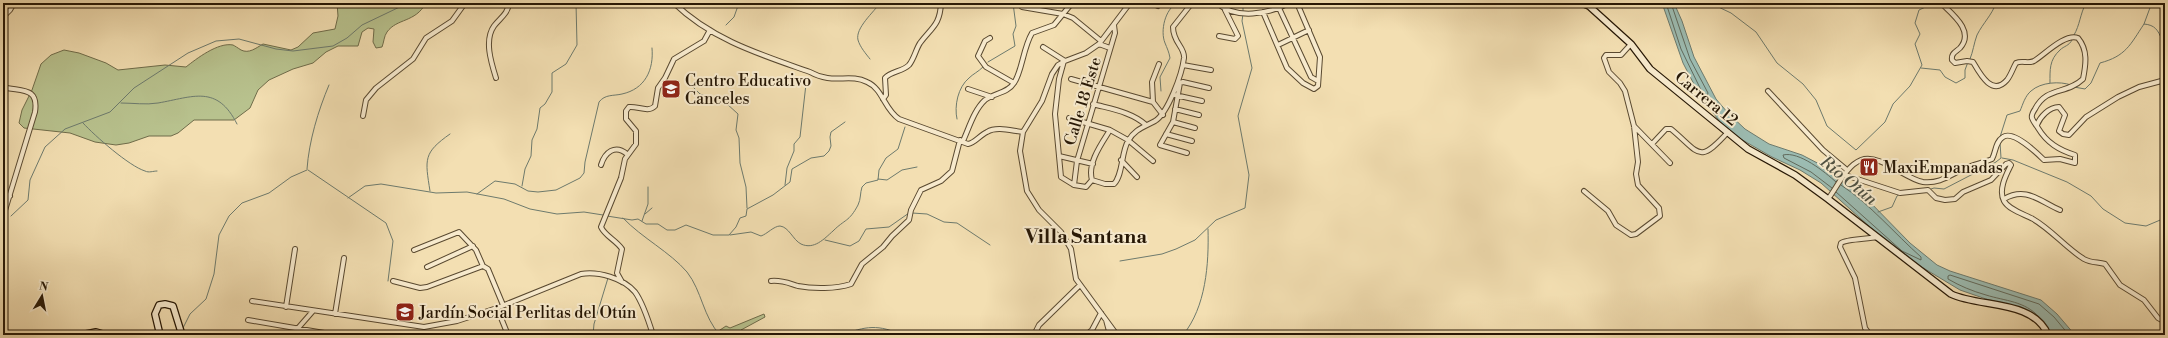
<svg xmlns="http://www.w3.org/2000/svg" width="2168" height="338" font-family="'Libre Bodoni',serif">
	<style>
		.green { fill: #b8c28e; stroke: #6f6c4a }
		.water { fill: #9cbcb2; stroke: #6d7a6d }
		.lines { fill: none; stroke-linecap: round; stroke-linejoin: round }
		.shore { stroke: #616a5c; stroke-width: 1 }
		.stream { stroke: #6d7a6d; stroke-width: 1 }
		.street-casing { stroke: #594930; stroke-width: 6 }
		.secondary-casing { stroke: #261705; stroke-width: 8 }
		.street { stroke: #f7eacd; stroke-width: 4 }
		.secondary { stroke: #f7eacd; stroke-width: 5.5 }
		.labels { text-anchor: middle; stroke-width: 4; stroke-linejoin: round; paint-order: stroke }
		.poi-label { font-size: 16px; fill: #261705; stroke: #f7eacd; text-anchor: start }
		.street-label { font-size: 16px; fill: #261705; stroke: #f7eacd }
		.water-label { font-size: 17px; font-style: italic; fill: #4f5142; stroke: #f7eacd }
		.district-label { font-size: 20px; font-weight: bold; fill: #261705; stroke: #f7eacd }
	</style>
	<rect width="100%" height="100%" fill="#f3dfb2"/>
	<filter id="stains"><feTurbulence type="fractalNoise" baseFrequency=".005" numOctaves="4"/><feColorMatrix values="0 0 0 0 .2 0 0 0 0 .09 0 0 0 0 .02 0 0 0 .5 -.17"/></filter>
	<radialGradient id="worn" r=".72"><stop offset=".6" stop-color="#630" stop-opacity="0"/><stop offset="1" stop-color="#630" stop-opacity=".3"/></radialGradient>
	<!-- green -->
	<path class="green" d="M337 3H426C415 23 397 18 387 32 384 36 384 42 382 47L376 48 373 42 374 29 368 28 362 32 358 46H338L326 52 313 63 293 69 269 80 258 90 250 108 234 120H194L178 133 171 136H149L129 143 116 145 95 142 70 133 24 128 19 123 22 110 32 90 41 64 51 55 64 50 79 53 106 63 118 70 165 65 186 67C196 59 218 42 233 45 235 46 238 48 241 50 249 54 256 48 263 44L291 50 298 47 313 33 335 29 338 16Z
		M764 314 765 317 741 330 747 335H696L704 333 714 334 726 326 730 328Z"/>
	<!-- water -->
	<path class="water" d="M1662 3H1674L1682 21 1694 57 1716 99 1728 113 1745 129 1769 144 1802 155 1825 167 1838 179 1864 196 1910 243 1937 265 1950 271 2041 300 2057 314 2075 335H2049L2032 315 2017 307 1986 299 1960 290 1900 254 1821 183 1800 170 1772 157 1739 138 1720 122 1698 92 1683 63Z"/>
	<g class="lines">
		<!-- shore -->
		<path class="shore" d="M1666 3 1681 49 1701 90 1707 96 1708 93 1690 59 1671 3
			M1832 188 1811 172 1784 158 1783 155C1799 151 1825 172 1836 182
			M1836 192 1902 251 1921 260V257C1895 234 1870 204 1841 185
			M2039 317C2025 301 2005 301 1986 295 1972 291 1960 286 1948 279V276L1950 275 2039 304 2054 317 2069 335"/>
		<!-- stream -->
		<path class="stream" d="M1710 3 1731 13 1756 32 1777 63 1803 84 1816 100 1827 126 1856 150 1885 122 1893 104 1910 86 1922 65 1915 44 1920 34 1915 23 1919 10 1934 3
			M1243 11V3
			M2144 24 2151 5 2155 3
			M726 25 734 17 739 3
			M2074 35C2080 25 2080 14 2086 3
			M870 59C866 54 860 47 858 40 855 28 874 12 880 3
			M1970 59C1973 52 1974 43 1977 35 1983 23 1992 15 1996 3
			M988 62 1015 46 1013 34 1016 26 1013 3
			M1921 68 1940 70 1945 77 1956 83 1965 78V70L1968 62
			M2050 83C2050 70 2049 60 2060 50 2064 46 2069 46 2072 40
			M692 86 700 94 726 103 738 114 736 130 739 138 740 163 746 187 747 208
			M2074 87 2085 89 2091 83 2100 63C2126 56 2130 45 2144 24 2155 25 2158 30 2162 40L2165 41
			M1161 91 1160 77 1170 58C1169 52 1167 48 1165 43 1160 31 1165 9 1177 3
			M121 103C133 103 146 105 158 103 193 97 217 84 237 124
			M957 119C954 106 958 87 969 78 973 74 978 72 983 67
			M83 123C95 136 129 166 145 171 149 173 153 171 157 171
			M2000 137 2007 115 2020 111C2023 104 2025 96 2031 91 2041 82 2060 81 2071 85
			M2002 158 2013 160 2067 182 2091 196 2103 209 2125 223 2146 226 2165 218
			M307 169C309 141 318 111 329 85
			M308 170 386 223 393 241 388 281
			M878 179 887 180 902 170 917 167
			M785 185 787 168 794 151V144L800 137 806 84
			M522 186 525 169 531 156 532 140 537 129 540 108 545 104 552 92V73L566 64 577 45 576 3
			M1931 189 1934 188 1944 189 1996 162 2001 158 2000 142
			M430 191C425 159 423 153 450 134
			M477 194 495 181 515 184 528 191 538 192 556 190 580 178 584 173 585 162 599 102C605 94 614 96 622 94 645 89 654 70 652 48
			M348 198 365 186 381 184 436 193 467 192 504 199 530 209 557 214 584 212 603 215
			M1878 212 1892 207 1897 196 1900 194
			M912 213 927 214 944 222 957 223 990 245
			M645 214 652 208
			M11 216 28 200 30 180 45 147 65 129 110 112 134 88 188 53 216 41 239 39 276 49 293 51 333 46 347 38 362 25 408 3
			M607 216 632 220 638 219 646 224H658L667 230H675L686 225 713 235H729L736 227 740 218 746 216 747 209 773 195 790 182 792 169 811 158 824 156 829 151 831 146 830 137 831 132 845 122
			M623 218C642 238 670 252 687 272 702 291 703 317 720 335
			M642 221 648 204V187
			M730 235 751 232 761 236C767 234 774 226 780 226 789 227 793 240 801 244 814 250 824 239 833 231 845 219 849 222 858 205 861 199 860 193 862 187L866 183 878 180 879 170 886 158 898 149 905 127
			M825 240 850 246 859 241 866 229 889 227 909 213
			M1120 261 1162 254 1176 249 1195 240 1216 220 1245 208 1249 175 1238 116 1252 68 1242 21 1243 14
			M182 330 190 314 206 299 214 274 219 235 229 216 242 203 269 193 291 177 307 170
			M593 335 594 324 608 278
			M843 335C864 326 880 324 901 335
			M1183 335C1206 307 1209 264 1208 229"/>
		<!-- street casing -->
		<g class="street-casing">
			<path id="street" d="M674 3C712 40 762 55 810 72 833 85 849 73 867 82 883 89 884 109 899 119L968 144C975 143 980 135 987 132 997 126 1012 131 1023 132
				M1152 3 1158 6
				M1217 3C1236 20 1269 14 1289 3
				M1022 7 1063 14 1073 18 1101 41
				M1279 8 1311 77 1318 81
				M1263 12 1287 68 1303 83 1314 89 1318 86 1320 57 1297 3
				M3 17 10 10 14 3
				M1219 36 1235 39 1238 36 1225 10
				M990 38 985 41 978 56 986 67 1014 83
				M1099 44 1110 48
				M1278 45 1309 30
				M1043 47 1065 61
				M1064 61 1059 79 1055 114 1061 177 1074 185 1086 187 1092 180C1087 163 1102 143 1110 130
				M1159 64 1152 82 1153 102 1163 115
				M1183 65 1211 70
				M496 78C491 62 484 40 494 26 500 18 508 14 509 3
				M1071 79 1153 102
				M3 87C20 92 39 86 35 112L3 217
				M968 89 992 97
				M1768 91 1823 150 1847 170
				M1175 95 1202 101
				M883 99 886 95 885 78C891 71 902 72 909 65 914 59 916 49 920 43 932 27 940 25 941 3
				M1093 104C1111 109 1132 112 1146 125
				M1175 109 1199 115
				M363 116 366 100 376 88 413 59 426 38 452 21 465 3
				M1069 118 1110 130 1128 140 1153 161
				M1173 122 1195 128
				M2037 125C2040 117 2049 107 2059 107L2065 115 2059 131 2063 134 2069 135 2086 117 2118 97 2139 87 2165 80
				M1634 126 1670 163
				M1166 134 1192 141
				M963 141C969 128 974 110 985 100 994 93 1008 93 1014 83 1022 72 1023 48 1032 33L1054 25 1072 3
				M1652 144 1666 129H1671C1700 153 1698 165 1728 132
				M1187 153 1160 145 1173 122 1180 83 1183 82 1209 88
				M1059 156 1093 164
				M1121 160 1137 177
				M601 165C605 152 615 144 627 154
				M1845 175 1900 193 1928 190 1936 198 1945 200 1955 199 1963 192 1991 180 2006 164 2009 163 2011 165C2006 175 1998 190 2004 201 2009 210 2024 214 2033 219 2052 230 2066 248 2084 259 2091 263 2098 262 2105 264L2120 285 2144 300 2158 318 2165 322
				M1092 180 1105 184H1114C1123 175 1121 153 1128 141 1135 129 1144 127 1155 121 1168 113 1182 74 1184 58 1185 47 1173 43 1173 27L1192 3
				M1074 185 1077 161 1115 33 1114 25
				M1584 191 1608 211 1616 225 1631 235 1636 234 1660 216 1659 208 1638 185 1636 174 1638 162 1634 126 1625 91 1620 83 1609 72 1604 58 1606 55H1621L1631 44
				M1828 199C1838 186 1846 166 1861 160 1880 153 1905 179 1923 182 1941 184 1951 174 1966 168 1974 164 1983 163 1992 159 1996 152 1995 142 2003 137 2013 130 2037 153 2044 160L2060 159 2075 163V155C2059 150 2047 143 2038 128 2036 125 2033 121 2032 118 2031 115 2033 112 2035 109 2047 86 2066 95 2083 79 2086 64 2088 50 2078 38 2065 33 2044 55 2034 61 2028 64 2022 60 2016 63 2013 68 2011 75 2007 80 1992 97 1980 74 1973 62L1967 61 1955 63 1952 60C1951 53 1956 52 1960 48 1975 31 1952 14 1941 3
				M2004 199C2026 186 2039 201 2060 210
				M3 201 10 196
				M414 250 459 232 476 250 483 266
				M427 267 473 246
				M393 281 420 288 427 287 483 266 488 269 503 305
				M771 281C782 280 788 283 798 286 813 289 836 289 851 284L862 264 883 247 892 236 909 220 911 210 921 190 941 181 952 171 960 140
				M622 282 617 273 622 249C616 240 605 236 601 227L621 178 625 159 636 144V131L626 119V111L629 107C638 106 648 113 655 106L658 88 665 78 674 59 704 41 710 30
				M252 301 424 327 457 321 497 308 581 274C598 271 623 278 635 292 643 303 649 322 653 335
				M286 307 295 249
				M497 308 508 335
				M335 314 344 258
				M248 320 336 335
				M1106 320 1110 335
				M292 335 313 311
				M1034 335 1039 325 1080 285
				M1086 335 1092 330 1101 313
				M1117 335 1076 279 1071 249 1061 232 1039 210 1027 191 1020 151 1023 132 1042 101 1052 74 1058 65 1065 61 1086 53 1099 44 1130 3
				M1870 335 1865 328 1855 278 1840 247 1841 243C1846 239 1868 239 1877 237"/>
		</g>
		<!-- secondary casing -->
		<g class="secondary-casing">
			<path id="secondary" d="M1582 3 1589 6 1631 44 1650 69 1748 149 1795 175 1828 199 1951 294C1980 308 2033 299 2048 335
				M81 335 96 332 106 335
				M160 335 155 314 159 305 165 304 173 306 182 335"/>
		</g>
		<!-- street -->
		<use href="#street" class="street"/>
		<!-- secondary -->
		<use href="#secondary" class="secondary"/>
	</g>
	<!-- icons -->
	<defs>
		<g id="school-square" transform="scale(1)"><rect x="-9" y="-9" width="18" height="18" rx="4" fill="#8f2418" stroke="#f7eacd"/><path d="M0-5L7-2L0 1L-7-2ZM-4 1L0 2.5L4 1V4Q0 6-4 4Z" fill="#fff"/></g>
		<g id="restaurant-square" transform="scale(1)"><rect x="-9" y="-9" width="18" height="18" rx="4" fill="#8f2418" stroke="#f7eacd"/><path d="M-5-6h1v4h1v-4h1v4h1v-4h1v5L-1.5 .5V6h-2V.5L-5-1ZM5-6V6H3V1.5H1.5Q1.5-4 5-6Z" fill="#fff"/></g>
	</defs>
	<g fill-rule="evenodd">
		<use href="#school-square" x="671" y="89"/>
		<use href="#restaurant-square" x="1869" y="167"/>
		<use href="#school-square" x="405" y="312"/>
	</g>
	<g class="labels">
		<!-- poi labels -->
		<g class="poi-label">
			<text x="685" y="86">Centro Educativo<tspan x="685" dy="18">Canceles</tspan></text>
			<text x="1883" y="173">MaxiEmpanadas</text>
			<text x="419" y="318">Jardín Social Perlitas del Otún</text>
		</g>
		<!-- street labels -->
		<g class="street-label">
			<text transform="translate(1707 98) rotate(39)" y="6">Carrera 12</text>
			<text transform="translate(1082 101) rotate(-73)" y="6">Calle 18 Este</text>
		</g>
		<!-- water labels -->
		<g class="water-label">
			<text transform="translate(1849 180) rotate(39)" y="6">Río Otún</text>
		</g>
		<!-- district labels -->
		<g class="district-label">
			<text x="1086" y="243">Villa Santana</text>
		</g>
	</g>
	<!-- margin -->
	<rect width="2168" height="338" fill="none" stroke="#f3dfb2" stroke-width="16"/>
	<rect x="4" y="4" width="2160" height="330" fill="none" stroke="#261705" stroke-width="2"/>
	<rect x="8" y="8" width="2152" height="322" fill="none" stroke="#261705"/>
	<!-- north arrow -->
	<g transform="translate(42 296) rotate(10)" stroke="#f7eacd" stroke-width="3" paint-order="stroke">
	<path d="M0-3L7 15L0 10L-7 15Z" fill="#261705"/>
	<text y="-6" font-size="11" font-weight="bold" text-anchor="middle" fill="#261705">N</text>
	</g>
	<rect width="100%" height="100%" filter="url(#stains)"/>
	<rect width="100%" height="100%" fill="url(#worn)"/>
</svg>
